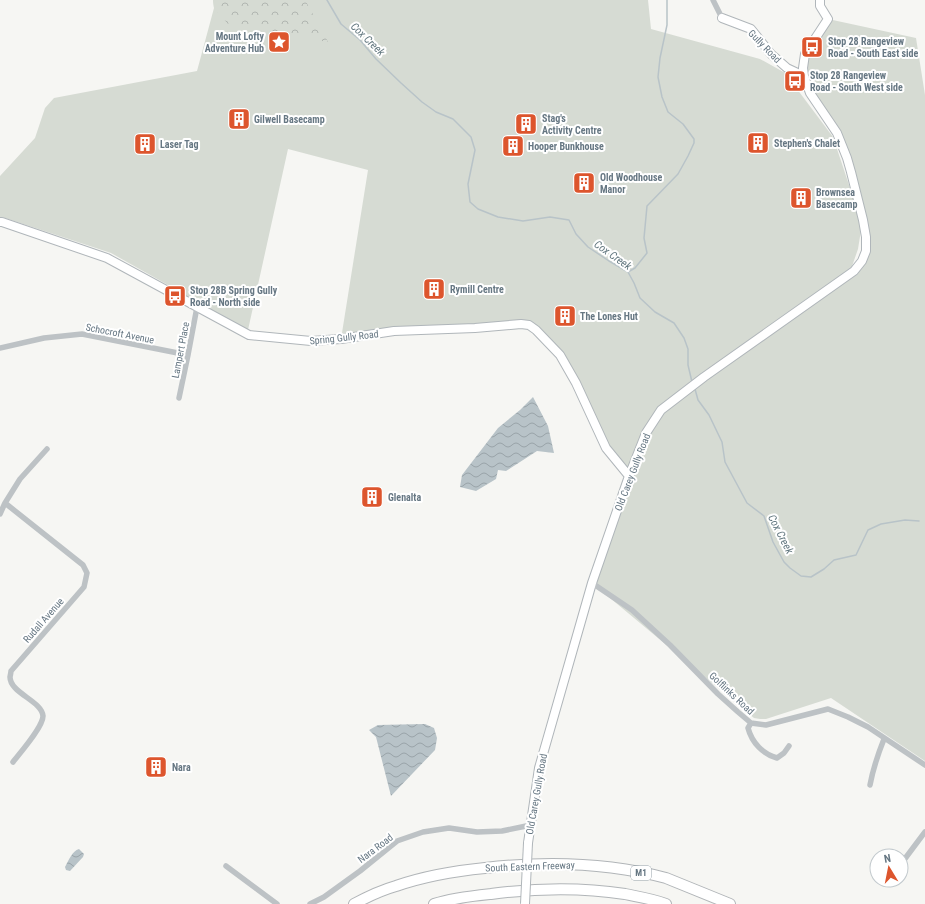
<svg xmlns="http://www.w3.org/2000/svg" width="925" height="904" font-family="'Roboto Condensed',sans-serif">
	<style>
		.green { fill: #d6dbd3 }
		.forest { fill: url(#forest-crowns) }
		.water { fill: url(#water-waves) }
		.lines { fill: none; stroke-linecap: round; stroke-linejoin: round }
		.stream { stroke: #b8c3c8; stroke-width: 1.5 }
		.secondary-casing { stroke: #b0b6ba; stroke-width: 10 }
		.highway-casing { stroke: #b1b5b8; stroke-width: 12 }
		.street { stroke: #bdc2c5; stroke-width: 5.5 }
		.secondary { stroke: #fff; stroke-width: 8 }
		.highway { stroke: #fff; stroke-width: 10 }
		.secondary-bridge-casing { stroke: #b0b6ba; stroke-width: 10; stroke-linecap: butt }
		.secondary-bridge { stroke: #fff; stroke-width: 8 }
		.labels { text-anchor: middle; stroke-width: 4; stroke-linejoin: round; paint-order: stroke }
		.shield { fill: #fff; stroke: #94a0a8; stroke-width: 1 }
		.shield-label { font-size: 9px; font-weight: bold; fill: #667783 }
		.poi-label { font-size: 10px; font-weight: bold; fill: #667783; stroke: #fff; text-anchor: start }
		.street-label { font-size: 10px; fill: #667783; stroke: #fff }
		.water-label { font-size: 11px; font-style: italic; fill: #62777f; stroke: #fff }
	</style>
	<defs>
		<pattern id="forest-crowns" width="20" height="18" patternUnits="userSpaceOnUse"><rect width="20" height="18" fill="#d6dbd3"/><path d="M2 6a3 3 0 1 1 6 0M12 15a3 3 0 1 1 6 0" fill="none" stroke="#b1b6b1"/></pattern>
		<pattern id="water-waves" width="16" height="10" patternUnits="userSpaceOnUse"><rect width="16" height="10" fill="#b8c3c8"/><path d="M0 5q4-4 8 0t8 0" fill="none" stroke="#99a3a8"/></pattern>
	</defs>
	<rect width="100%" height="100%" fill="#f6f6f3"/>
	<!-- green -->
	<path class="green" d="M213 0H648L651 29 760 59 796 79 797 89 833 137 862 224 858 249 850 272 755 340 854 271 862 261 866 251V237L863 220 847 158 837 133 810 93 804 75 803 68 805 54 828 19 916 38 925 95V761L831 698 766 719H760L754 718 592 583 629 476 606 448 576 383 560 355 536 330 529 325 521 324 475 328 394 331 341 339 368 170 288 149 248 330 111 253 2 217H0V176L35 138 45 108 54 98 197 71 214 8Z"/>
	<!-- forest -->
	<path class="forest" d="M213 0H305L315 18 328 42 228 24 214 8Z"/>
	<!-- water -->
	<path class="water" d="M533 397 548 426 554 453 537 451 506 471 498 470 496 479 476 491 460 487 462 475 498 428 520 410Z
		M425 724 434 728 437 738 435 750 391 796 376 737 369 730 378 725Z
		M79 849 84 854 83 857 70 871 66 870 65 867C69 860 72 851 79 849Z"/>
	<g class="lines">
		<!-- stream -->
		<path class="stream" d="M327 0 341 24 360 40 376 59 401 83 422 102 436 112 453 119 471 137 475 150 468 184 470 202 478 209 498 217 523 221 550 217 569 220 576 234 588 247 609 261 628 272 634 283 640 298 655 312 674 323 684 338 688 349V365L692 382
			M628 272 635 268 647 253 644 238 647 206 678 174 688 156 694 143V139L683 124 668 112 662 97 658 77 660 58 667 25V0
			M695 389 698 400 709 415 722 442 725 462 747 503 764 516 773 542 784 562 790 568 801 576 811 577 824 569 834 560 856 555 868 530 881 524 905 520 919 521"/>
		<!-- secondary casing -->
		<g class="secondary-casing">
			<path id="secondary" d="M722 18 751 29 771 54 787 68 804 76
				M0 222H2L107 258 249 335 311 341 341 339 394 331 475 328 521 324 529 325 536 330 560 355 576 383 606 448 629 476
				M528 843 539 768 592 583 629 476 646 433 661 410 704 377 854 271 862 261 866 251V237L863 220 851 172 847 158 837 133 810 93 804 76 803 68 805 54 828 19 820 6V0"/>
		</g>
		<!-- highway casing -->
		<g class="highway-casing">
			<path id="highway" d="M354 904C367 897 382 890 396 886 425 876 454 871 485 868 546 861 606 862 666 878L730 904
				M434 904C452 898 472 896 491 894 536 888 580 887 625 894 639 897 653 899 666 904"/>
		</g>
		<!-- street -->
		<path class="street" d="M713 0 722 18
			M0 348 44 338 82 334 188 355
			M179 398 188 355 197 307
			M5 503 83 565 87 573 84 587 11 671C11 672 10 677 10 677 10 693 42 701 43 716 43 727 20 753 13 762
			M0 514 5 503 20 479 47 449
			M592 583 632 610 670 645 718 694 738 712 751 723 766 725 828 709 848 717 868 727 925 765
			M751 723 748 728C752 743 763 754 777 758L784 753 789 746
			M870 785C873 769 878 754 884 739
			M901 864 925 832
			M226 866 277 904
			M310 904 324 897 360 871 397 841 423 832 449 828 477 832 502 831 531 825"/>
		<!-- secondary -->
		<use href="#secondary" class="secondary"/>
		<!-- highway -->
		<use href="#highway" class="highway"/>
		<!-- secondary-bridge casing -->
		<g class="secondary-bridge-casing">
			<path id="secondary-bridge" d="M525 904 528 843"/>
		</g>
		<!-- secondary-bridge -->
		<use href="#secondary-bridge" class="secondary-bridge"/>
	</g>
	<!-- icons -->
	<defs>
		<g id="sight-square" transform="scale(1.15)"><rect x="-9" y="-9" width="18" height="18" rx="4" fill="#dd552d" stroke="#fff"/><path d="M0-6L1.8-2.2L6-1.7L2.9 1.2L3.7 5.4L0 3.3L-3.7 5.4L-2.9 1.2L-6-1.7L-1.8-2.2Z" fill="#fff"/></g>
		<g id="bus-square" transform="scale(1.15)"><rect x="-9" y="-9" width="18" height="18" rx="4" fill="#dd552d" stroke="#fff"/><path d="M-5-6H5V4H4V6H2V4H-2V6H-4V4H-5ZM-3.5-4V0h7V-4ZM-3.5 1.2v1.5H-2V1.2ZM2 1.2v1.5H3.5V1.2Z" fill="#fff"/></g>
		<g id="building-square" transform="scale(1.15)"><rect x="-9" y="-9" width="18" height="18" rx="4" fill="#dd552d" stroke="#fff"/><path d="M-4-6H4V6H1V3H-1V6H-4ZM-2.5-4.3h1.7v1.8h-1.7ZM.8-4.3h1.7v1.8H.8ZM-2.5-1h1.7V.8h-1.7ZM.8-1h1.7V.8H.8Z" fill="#fff"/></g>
	</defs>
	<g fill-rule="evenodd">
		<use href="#sight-square" x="279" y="42"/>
		<use href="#bus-square" x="812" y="47"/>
		<use href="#bus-square" x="795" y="81"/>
		<use href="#building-square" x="239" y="119"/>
		<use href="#building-square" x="526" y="124"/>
		<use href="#building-square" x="758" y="143"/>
		<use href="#building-square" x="145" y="144"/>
		<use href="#building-square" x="513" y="146"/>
		<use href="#building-square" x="584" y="183"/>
		<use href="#building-square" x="801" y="198"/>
		<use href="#building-square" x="434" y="289"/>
		<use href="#bus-square" x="175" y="296"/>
		<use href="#building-square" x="565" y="316"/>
		<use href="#building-square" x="372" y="497"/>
		<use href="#building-square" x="156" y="767"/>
	</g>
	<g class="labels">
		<!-- shield labels -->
		<rect class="shield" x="631" y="866" width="20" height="14" rx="3"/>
		<g class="shield-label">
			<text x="641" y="876">M1</text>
		</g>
		<!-- poi labels -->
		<g class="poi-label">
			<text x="264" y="40" text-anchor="end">Mount Lofty<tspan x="264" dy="12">Adventure Hub</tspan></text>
			<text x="828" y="45">Stop 28 Rangeview<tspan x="828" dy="12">Road - South East side</tspan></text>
			<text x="810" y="79">Stop 28 Rangeview<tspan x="810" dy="12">Road - South West side</tspan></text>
			<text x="542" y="122">Stag's<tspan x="542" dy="12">Activity Centre</tspan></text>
			<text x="254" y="123">Gilwell Basecamp</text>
			<text x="774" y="147">Stephen's Chalet</text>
			<text x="160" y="148">Laser Tag</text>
			<text x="528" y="150">Hooper Bunkhouse</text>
			<text x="600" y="181">Old Woodhouse<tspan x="600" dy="12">Manor</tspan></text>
			<text x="816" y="196">Brownsea<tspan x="816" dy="12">Basecamp</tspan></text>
			<text x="450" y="293">Rymill Centre</text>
			<text x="190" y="294">Stop 28B Spring Gully<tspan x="190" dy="12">Road - North side</tspan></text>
			<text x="580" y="320">The Lones Hut</text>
			<text x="388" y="501">Glenalta</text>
			<text x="172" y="771">Nara</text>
		</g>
		<!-- street labels -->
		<g class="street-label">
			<text transform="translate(765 46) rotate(46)" y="4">Gully Road</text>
			<text transform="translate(120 333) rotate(11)" y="4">Schocroft Avenue</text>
			<text transform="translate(344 337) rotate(-6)" y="4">Spring Gully Road</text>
			<text transform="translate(180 350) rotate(-79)" y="4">Lampert Place</text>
			<text transform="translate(632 472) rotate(-69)" y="4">Old Carey Gully Road</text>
			<text transform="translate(43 620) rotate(-49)" y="4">Rudall Avenue</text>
			<text transform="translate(732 693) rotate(43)" y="4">Golflinks Road</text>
			<text transform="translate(536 794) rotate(-80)" y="4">Old Carey Gully Road</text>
			<text transform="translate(375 848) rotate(-37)" y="4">Nara Road</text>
			<text transform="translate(530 866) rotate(-2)" y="4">South Eastern Freeway</text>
		</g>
		<!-- water labels -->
		<g class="water-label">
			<text transform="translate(368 39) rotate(44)" y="4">Cox Creek</text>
			<text transform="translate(613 255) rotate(35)" y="4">Cox Creek</text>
			<text transform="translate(781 534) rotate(63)" y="4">Cox Creek</text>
		</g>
	</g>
	<!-- north arrow -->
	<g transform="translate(889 868) rotate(350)"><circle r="19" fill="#ffffff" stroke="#c2c9cd"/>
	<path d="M0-3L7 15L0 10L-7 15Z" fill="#dd552d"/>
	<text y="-6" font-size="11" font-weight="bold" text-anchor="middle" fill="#667783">N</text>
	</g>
</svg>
